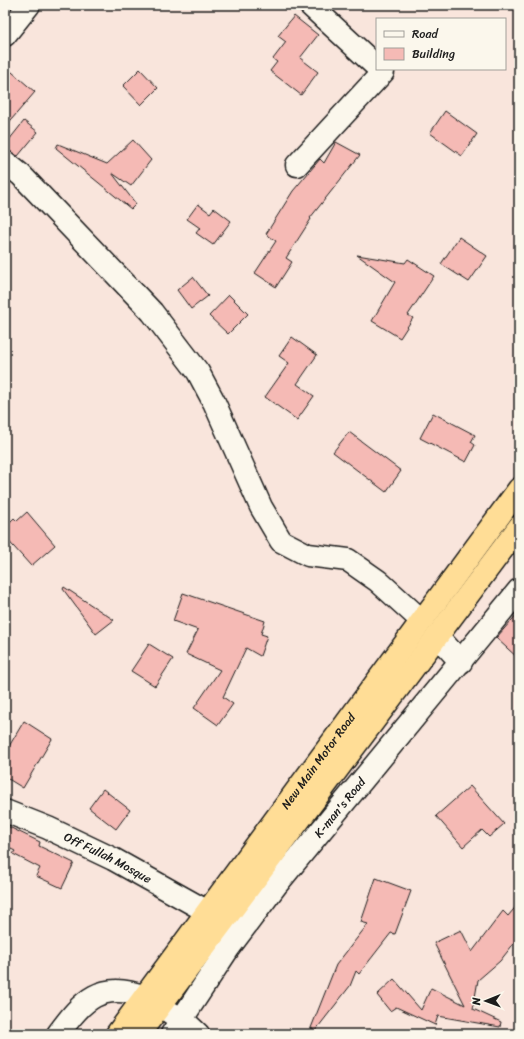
<svg xmlns="http://www.w3.org/2000/svg" width="524" height="1039" font-family="Sriracha,sans-serif">
	<style>
		.building { fill: #f5bab5; stroke: #1c1c1c }
		.lines { fill: none; stroke-linecap: round; stroke-linejoin: round }
		.minor-casing { stroke: #1c1c1c; stroke-width: 25 }
		.highway-casing { stroke: #1c1c1c; stroke-width: 25 }
		.minor { stroke: #fbf7ec; stroke-width: 22 }
		.highway { stroke: #ffdd96; stroke-width: 22 }
		.labels { text-anchor: middle; stroke-width: 4; stroke-linejoin: round; paint-order: stroke }
		.street-label { font-size: 12px; fill: #1c1c1c; stroke: #fbf7ec }
	</style>
	<rect width="100%" height="100%" fill="#f9e5dc"/>
	<filter id="ink" filterUnits="userSpaceOnUse"><feTurbulence type="fractalNoise" baseFrequency=".025" numOctaves="2"/><feDisplacementMap in="SourceGraphic" scale="8" xChannelSelector="R" yChannelSelector="G"/><feConvolveMatrix kernelMatrix="1 2 1 2 8 2 1 2 1" color-interpolation-filters="sRGB"/></filter>
	<g filter="url(#ink)">
		<!-- building -->
		<path class="building" d="M294 16 318 35 300 58 318 72 301 95 270 71 277 62 273 59 286 42 278 36Z
			M5 66 35 92 5 127Z
			M140 69 158 88 141 105 123 86Z
			M445 111 477 134 462 156 430 133Z
			M24 121 38 132 18 156 5 150V145Z
			M133 140 151 160 131 186 112 173 136 204 131 209 56 148 58 144 107 164Z
			M336 142 360 155 310 218 311 219 286 258 292 262 276 287 255 273 276 241 266 234 293 191 320 159 324 163Z
			M198 204 210 213 214 208 231 221 213 245 196 233 200 228 187 219Z
			M459 237 487 256 469 282 441 264Z
			M357 255 405 263 408 259 434 276 408 315 413 318 400 338 372 321 395 282Z
			M193 277 208 296 191 309 177 290Z
			M229 295 248 314 228 334 209 316Z
			M292 337 317 355 297 384 314 396 297 420 265 397 289 363 279 356Z
			M433 413 475 435 471 442 475 445 466 462 420 438Z
			M349 432 401 471 386 492 333 452Z
			M27 512 55 545 31 566 5 537V527L14 518 17 521Z
			M64 587 114 620 96 634 63 589Z
			M183 593 265 621 261 634 267 636 260 656 246 648 223 697 233 704 218 725 194 708 220 670 186 654 198 630 173 621Z
			M519 612V659L496 638Z
			M149 644 173 659 155 686 131 671Z
			M24 721 52 739 23 788 5 777V753Z
			M470 786 504 824 489 837 482 830 463 847 436 816Z
			M103 789 130 810 116 829 89 808Z
			M5 825 40 842 39 846 74 863 62 888 36 876 40 868 13 854 15 851 5 846Z
			M376 878 411 891 395 934 391 933 359 974 356 971 350 986 315 1031 311 1028 336 965 368 924 361 922Z
			M519 903V937L500 961 478 980 473 1009 501 1022 500 1027 438 1016 435 1025 396 1007 390 1011 377 995 394 979 421 1010 431 988 465 1005 434 943 461 930 472 952 503 911 508 916Z"/>
		<g class="lines">
			<!-- minor casing -->
			<g class="minor-casing">
				<g id="minor">
					<path d="M310 5 377 67"/>
					<path d="M5 35 29 5"/>
					<path d="M5 162 21 175 152 312 198 372 214 402 261 507 281 541 308 555 348 560 378 581 421 620"/>
					<path d="M297 165 383 72 380 69"/>
					<path d="M438 637 461 662"/>
					<path id="s1" d="M5 811 48 828 113 859 208 912"/>
					<path d="M171 1013 183 1020 198 1034"/>
					<path d="M58 1034C83 1000 101 980 145 997"/>
					<path id="s2" d="M172 1034 228 949 277 884 519 590"/>
				</g>
			</g>
			<!-- highway casing -->
			<g class="highway-casing">
				<g id="highway">
					<path id="s3" d="M117 1034 519 489"/>
					<path d="M139 1034 519 527"/>
				</g>
			</g>
			<!-- minor -->
			<use href="#minor" class="minor"/>
			<!-- highway -->
			<use href="#highway" class="highway"/>
		</g>
	</g>
	<g class="labels">
		<!-- street labels -->
		<g class="street-label">
			<text dy="4" stroke="none"><textPath href="#s3" startOffset="339">New Main Motor Road</textPath></text>
			<text dy="4" stroke="none"><textPath href="#s2" startOffset="282">K-man's Road</textPath></text>
			<text dy="4" stroke="none"><textPath href="#s1" startOffset="113">Off Fullah Mosque</textPath></text>
		</g>
	</g>
	<!-- margin -->
	<rect width="524" height="1039" fill="none" stroke="#fbf7ec" stroke-width="20"/>
	<rect x="10" y="10" width="504" height="1019" fill="none" stroke="#1c1c1c" stroke-width="1.5" filter="url(#ink)"/>
	<!-- legend -->
	<rect x="376" y="18" width="130" height="52" fill="#fbf7ec" stroke="#a29f99"/>
	<rect x="384" y="31" width="20" height="6" fill="#fbf7ec" stroke="#a29f99"/>
	<text x="412" y="38" font-size="12" fill="#1c1c1c">Road</text>
	<rect x="384" y="48" width="20" height="12" fill="#f5bab5" stroke="#a29f99"/>
	<text x="412" y="58" font-size="12" fill="#1c1c1c">Building</text>
	<!-- north arrow -->
	<g transform="translate(486 1001) rotate(269)" stroke="#fbf7ec" stroke-width="3" paint-order="stroke">
	<path d="M0-3L7 15L0 10L-7 15Z" fill="#1c1c1c"/>
	<text y="-6" font-size="11" font-weight="bold" text-anchor="middle" fill="#1c1c1c">N</text>
	</g>
</svg>
